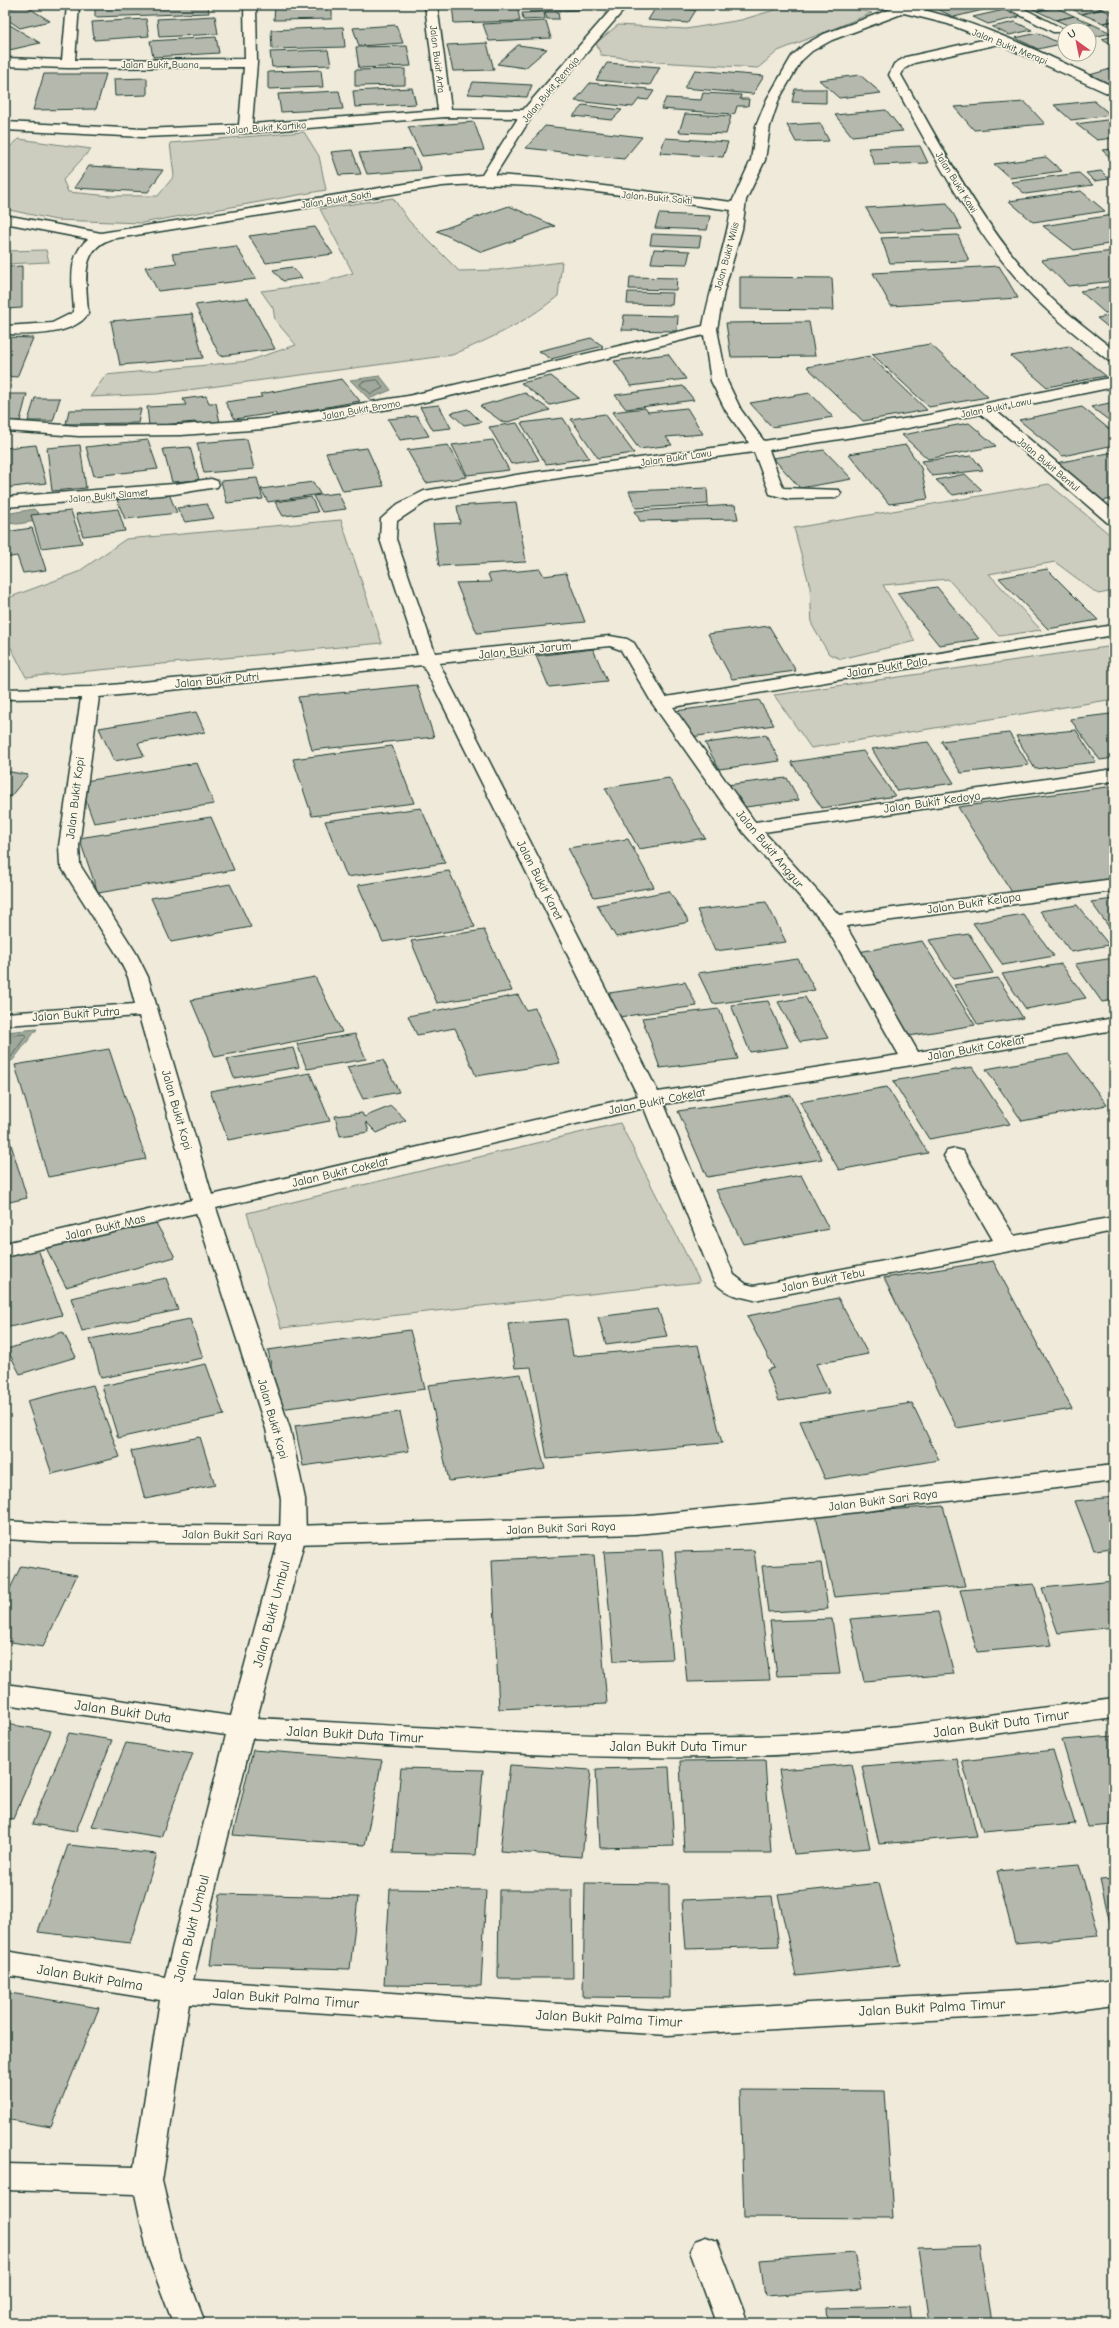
<svg xmlns="http://www.w3.org/2000/svg" width="1119" height="2328" font-family="'Comic Neue',sans-serif">
	<style>
		.green { fill: #cccdbf; stroke: #76857a }
		.water { fill: #9fa89a; stroke: #6c7d71 }
		.lines { fill: none; stroke-linecap: round; stroke-linejoin: round }
		.shore { stroke: #52685d; stroke-width: 1 }
		.building { fill: #b5b9ad; stroke: #1f3d34 }
		.street-casing { stroke: #1f3d34; stroke-width: 3 }
		.secondary-casing { stroke: #1f3d34; stroke-width: 3 }
		.street { fill: #fcf5e5; fill-rule: evenodd }
		.secondary { fill: #fcf5e5; fill-rule: evenodd }
		.labels { text-anchor: middle; stroke-width: 3; stroke-linejoin: round; paint-order: stroke }
		.far-street-label { font-size: 10px; fill: #1f3d34; stroke: #fcf5e5 }
		.street-label { font-size: 12px; fill: #1f3d34; stroke: #fcf5e5 }
		.near-street-label { font-size: 14px; fill: #1f3d34; stroke: #fcf5e5 }
	</style>
	<rect width="100%" height="100%" fill="#efeada"/>
	<filter id="ink" filterUnits="userSpaceOnUse"><feTurbulence type="fractalNoise" baseFrequency=".025" numOctaves="2"/><feDisplacementMap in="SourceGraphic" scale="8" xChannelSelector="R" yChannelSelector="G"/><feConvolveMatrix kernelMatrix="1 2 1 2 8 2 1 2 1" color-interpolation-filters="sRGB"/></filter>
	<g filter="url(#ink)">
		<!-- green -->
		<path class="green" d="M785 5H837L872 13 778 51 758 68 657 62 601 55 596 43 618 25 686 29 741 20 781 8Z
			M304 132 319 156 326 190 142 223 56 220 5 209V151L19 139 91 149 63 180 68 192 111 196H158L174 176 170 143Z
			M393 198 409 221 459 271 497 270 562 262 558 296C523 324 492 338 452 355L157 394 90 397 106 375 248 361 296 345 275 320 273 308 261 291 317 284 353 273 320 209Z
			M46 250 49 262 5 264V251Z
			M1049 484 1114 538V591L1098 594 1055 562 989 574 1041 630 999 636 948 579 883 585 915 641 841 659 829 654 812 625 810 587 794 528Z
			M341 520 382 643 26 677 5 636V599L78 572 126 539Z
			M1114 646V699L811 748 774 695Z
			M620 1123 700 1282 281 1328 247 1213Z"/>
		<!-- water -->
		<path class="water" d="M380 376 391 390 369 399 350 380Z
			M34 509 39 514 36 521 18 524 5 523V514Z
			M37 1029 13 1060 5 1064V1032Z"/>
		<g class="lines">
			<!-- shore -->
			<path class="shore" d="M378 380 383 388 371 394 360 385 362 382Z
				M5 1036 24 1034 26 1036 11 1057 5 1060"/>
		</g>
		<!-- building -->
		<path class="building" d="M24 5 50 21 20 28 5 18V9Z
			M95 5H208L209 13 95 17Z
			M275 5H332V19L274 20Z
			M452 5H517L520 21 454 23Z
			M528 5H579L581 10 530 12Z
			M953 5H985L991 8 954 17 937 9Z
			M1024 5H1051L1055 7 1037 11Z
			M1064 5H1092L1102 9 1082 14Z
			M656 7 696 10 688 23 648 20Z
			M1055 7 1074 16 1056 20 1037 11Z
			M1102 9 1114 15V21L1103 23 1082 14Z
			M1004 10 1019 17 988 24 973 17Z
			M544 12 545 19 523 20 522 13Z
			M545 12H558L559 19H547Z
			M215 16 218 34 159 37 157 19Z
			M1074 16 1092 24 1074 28 1056 20Z
			M146 19 149 36 94 40 92 22Z
			M546 21 551 38 489 41 483 24Z
			M1114 21V29L1103 23Z
			M1015 22 1032 30 1009 35 992 27Z
			M1092 24 1111 33 1094 37 1089 35V30L1074 28Z
			M10 25 40 43 5 51V26Z
			M396 25 403 43 359 46 353 28Z
			M343 27 345 47 272 49 271 30Z
			M1038 33 1061 44 1038 49 1015 38Z
			M1114 36V45L1102 39Z
			M216 37 219 53 153 57 150 41Z
			M487 43 494 70 453 71 447 45Z
			M518 45 547 49 525 68 497 64Z
			M407 46 411 66 359 68 356 47Z
			M328 50 331 65 272 67 270 52Z
			M607 63 660 67 650 85 596 80Z
			M1114 68V88L1086 76Z
			M405 69V85L355 86V70Z
			M321 70 323 87 268 89V72Z
			M695 70 764 76 753 94 684 88Z
			M44 74H106L96 109 33 110Z
			M860 75 881 93 839 98 819 80Z
			M147 78V95L115 96 114 79Z
			M473 82 532 85 527 97 468 94Z
			M590 83 647 89 646 90 654 91 648 100 639 99 633 107 575 101Z
			M412 88 416 104 355 107 353 91Z
			M795 89H826V103L792 102Z
			M339 91 343 109 281 112 278 94Z
			M703 93 741 95 740 99H749L748 106H737L735 113 732 114 661 109 666 98 701 100Z
			M1094 101 1111 115 1071 120 1054 105Z
			M1025 102 1045 124 974 130 954 107Z
			M583 105 622 110 612 120 573 116Z
			M886 110 903 131 852 136 835 115Z
			M685 114 731 116 726 134 679 132Z
			M1114 119V138L1097 140 1076 124Z
			M474 122 484 150 422 156 408 127Z
			M820 123 829 141 796 142 787 125Z
			M545 126 642 137 624 159 526 148Z
			M665 138 728 142 723 157 660 153Z
			M920 146 928 163 875 165 868 148Z
			M412 149 421 170 367 174 359 153Z
			M1114 149V161L1102 150Z
			M352 150 361 174 339 175 331 152Z
			M1046 157 1062 171 1010 178 994 164Z
			M89 166 163 170 148 192 74 188Z
			M1101 171 1109 179 1094 181 1086 173Z
			M1079 173 1093 185 1025 194 1011 182Z
			M1081 191 1105 211 1033 222 1009 201Z
			M947 203 962 229 880 233 866 208Z
			M509 206 555 226 482 252 437 231Z
			M659 214 710 216 707 230 655 228Z
			M1113 215 1114 243 1074 250 1043 226Z
			M315 227 333 254 266 263 249 236Z
			M652 234 701 236 699 247 650 245Z
			M958 235 969 261 890 263 881 238Z
			M236 246 256 279 158 291 145 267 177 263 172 254Z
			M654 249 690 251 687 264 651 263Z
			M1113 251 1114 281 1068 286 1041 260Z
			M22 266V308L5 309V267Z
			M999 266 1018 298 891 306 873 273Z
			M292 267 302 278 283 281 273 270Z
			M630 277 677 278 676 290 629 289Z
			M740 277 832 278 834 310 740 309Z
			M1114 286V312L1105 313 1080 291Z
			M628 292 673 293 672 305 627 304Z
			M248 298 275 349 220 356 195 305Z
			M192 314 203 358 120 365 111 321Z
			M624 315 678 316 677 331 622 330Z
			M1114 315V332L1097 318Z
			M809 322 815 356 731 357 726 323Z
			M5 337 33 338 17 377 5 376Z
			M591 338 603 346 551 359 539 351Z
			M930 344 988 397 929 407 872 354Z
			M1069 346 1106 376 1047 387 1011 356Z
			M668 354 686 379 631 386 614 361Z
			M870 356 927 410 863 421 807 367Z
			M551 376 579 398 550 405 521 383Z
			M342 379 360 401 277 416 275 413 235 419 225 402 262 397 260 394Z
			M683 386 694 400 626 409 615 395Z
			M525 393 550 410 504 423 480 406Z
			M810 393 833 417 772 427 750 403Z
			M5 394H27L20 421H5Z
			M206 396 209 403H216L220 423 197 426 195 422 149 426 147 407 186 405 183 399Z
			M35 398H60L53 421H28Z
			M1114 402V424L1091 407Z
			M439 405 451 428 433 430 420 407Z
			M1082 407 1114 433V445L1063 456 1019 420Z
			M645 408 648 412 687 408 703 434 666 437 672 445 639 449 612 412Z
			M141 409 138 423 66 424 69 410Z
			M468 409 481 422 464 425 451 413Z
			M605 414 634 453 598 458 571 419Z
			M417 416 429 436 400 440 388 419Z
			M563 418 589 458 546 464 521 423Z
			M517 423 539 460 511 464 489 427Z
			M969 423 996 446 928 459 902 435Z
			M247 439 254 469 204 473 197 443Z
			M148 440 158 469 94 476 86 447Z
			M493 440 509 470 467 475 452 445Z
			M36 445 46 483 5 488V448Z
			M80 445 86 488 52 491 47 448Z
			M448 445 467 477 426 483 407 450Z
			M906 445 921 468 928 499 889 504 849 454Z
			M190 447 199 480 172 482 163 449Z
			M367 448 384 486 343 491 326 453Z
			M824 450 852 479 800 488 773 458Z
			M1114 452V499L1100 501 1056 463Z
			M972 456 983 470 932 476 921 461Z
			M965 474 982 490 953 495 936 480Z
			M257 478 263 499 227 503 221 481Z
			M313 482 320 494 268 502 261 489Z
			M707 488 708 504 636 508 629 491Z
			M338 493 346 509 322 512 313 496Z
			M169 494 177 513 125 519 117 500Z
			M311 497 318 512 283 516 275 502Z
			M516 502 526 562 439 566 433 524 460 523 457 506Z
			M207 504 214 518 185 522 177 508Z
			M735 505 738 519 640 521 635 511Z
			M118 509 125 531 83 536 76 514Z
			M71 511 82 543 41 548 31 515Z
			M32 528 46 570 23 573 17 556 5 558V532Z
			M540 569 544 576 566 573 585 622 477 633 456 583 491 582 488 574Z
			M1047 569 1098 620 1048 629 999 578Z
			M937 587 979 639 939 645 897 593Z
			M769 626 796 671 732 679 708 634Z
			M593 649 607 681 549 687 536 656Z
			M417 685 434 737 312 750 298 697Z
			M759 700 774 725 691 737 675 711Z
			M196 712 205 732 138 743 144 756 114 761 99 728Z
			M1110 714 1114 719V758L1100 760 1070 719Z
			M1076 730 1096 762 1035 769 1016 736Z
			M1009 733 1029 765 961 773 941 741Z
			M766 735 780 761 719 769 705 743Z
			M928 742 954 783 897 791 872 749Z
			M392 746 414 803 312 816 293 759Z
			M863 751 895 796 822 808 791 762Z
			M197 763 214 804 94 823 79 782Z
			M5 771 28 775 10 797 5 796Z
			M669 778 705 838 639 849 605 788Z
			M787 778 799 800 738 808 726 785Z
			M1114 786V883L1015 897 958 807Z
			M421 808 445 863 347 877 325 821Z
			M211 817 234 870 98 893 79 838Z
			M628 839 654 887 594 897 568 848Z
			M449 871 475 927 383 942 358 885Z
			M230 884 251 927 171 942 151 898Z
			M669 891 689 922 616 937 597 905Z
			M1114 899V934L1091 902Z
			M766 902 786 942 715 951 697 910Z
			M1077 905 1109 945 1071 952 1040 911Z
			M1023 914 1054 956 1003 965 973 923Z
			M484 930 512 991 437 1003 411 941Z
			M969 934 993 973 953 979 929 940Z
			M922 941 975 1025 909 1036 858 952Z
			M1114 958V1000L1102 1002 1075 964Z
			M798 959 815 990 713 1004 698 973Z
			M1061 964 1086 998 1026 1009 1002 974Z
			M315 977 342 1032 215 1057 191 1000Z
			M998 978 1023 1018 978 1025 954 985Z
			M685 982 697 1006 619 1017 609 993Z
			M518 995 526 1010 535 1008 560 1063 476 1076 455 1028 417 1035 408 1016Z
			M805 997 828 1038 800 1042 778 1002Z
			M768 1001 788 1047 750 1052 731 1005Z
			M719 1009 738 1059 660 1068 642 1018Z
			M355 1034 366 1059 307 1069 297 1044Z
			M293 1048 299 1067 234 1078 227 1059Z
			M109 1049 146 1159 48 1177 15 1065Z
			M1069 1054 1107 1105 1022 1121 986 1069Z
			M383 1060 399 1092 363 1099 347 1067Z
			M972 1067 1010 1124 929 1139 893 1081Z
			M310 1073 330 1121 228 1140 210 1091Z
			M887 1087 928 1153 839 1170 800 1102Z
			M791 1095 822 1159 707 1177 678 1111Z
			M391 1106 406 1120 377 1133 366 1122 369 1132 340 1136 335 1116 362 1113 364 1117Z
			M5 1131H7L27 1198 5 1203Z
			M801 1175 829 1229 743 1244 716 1190Z
			M148 1209 175 1257 66 1287 41 1238Z
			M35 1241 62 1315 5 1328V1247Z
			M993 1261 1072 1409 957 1428 884 1278Z
			M166 1278 178 1310 82 1331 71 1298Z
			M838 1298 868 1354 816 1364 829 1393 779 1401 767 1370 774 1368 747 1316Z
			M658 1309 667 1336 606 1344 598 1317Z
			M190 1319 203 1358 101 1378 90 1339Z
			M567 1319 573 1356 698 1345 722 1443 547 1459 531 1367 515 1368 508 1324Z
			M410 1330 425 1389 280 1409 268 1350Z
			M63 1332 76 1357 20 1374 7 1349Z
			M206 1364 224 1415 118 1438 102 1386Z
			M521 1374 545 1469 449 1481 428 1385Z
			M93 1385 120 1457 52 1474 27 1401Z
			M912 1403 939 1460 825 1479 800 1421Z
			M400 1412 409 1451 303 1466 295 1426Z
			M200 1437 215 1485 145 1499 131 1451Z
			M1114 1497V1548L1094 1550 1075 1501Z
			M943 1506 965 1586 834 1597 816 1515Z
			M662 1550 673 1659 614 1661 604 1552Z
			M754 1550 770 1680 687 1682 675 1552Z
			M594 1555 607 1704 499 1709 492 1560Z
			M821 1563 828 1609 768 1612 762 1566Z
			M21 1566 77 1575 43 1647 5 1641V1599Z
			M1114 1581V1627L1058 1633 1042 1588Z
			M1034 1584 1052 1645 977 1652 960 1590Z
			M938 1612 954 1674 864 1681 850 1619Z
			M832 1619 840 1674 777 1676 770 1621Z
			M6 1724 51 1731 13 1819 5 1818Z
			M69 1733 112 1740 76 1831 32 1824Z
			M1114 1736V1825L1088 1827 1062 1740Z
			M126 1743 193 1753 161 1837 92 1826Z
			M253 1750 382 1760 365 1845 233 1835Z
			M1053 1750 1075 1824 983 1832 962 1761Z
			M957 1759 977 1836 879 1844 862 1766Z
			M765 1760 771 1853H684L680 1761Z
			M852 1764 870 1848 794 1854 779 1770Z
			M510 1765 591 1770 582 1857 500 1851Z
			M669 1767 674 1846 600 1848 596 1769Z
			M401 1768 483 1770 476 1855 393 1853Z
			M68 1845 157 1854 130 1943 38 1932Z
			M1079 1864 1099 1936 1015 1943 997 1871Z
			M1114 1879V1940L1100 1880Z
			M585 1883 669 1884 670 1998 583 1997Z
			M879 1883 900 1965 796 1976 778 1894Z
			M390 1889 486 1890 481 1986 384 1985Z
			M499 1890H572L573 1978H498Z
			M220 1894 358 1897 350 1969 210 1965Z
			M772 1896 779 1946 686 1949 682 1900Z
			M10 1993 99 2008 51 2127 5 2119V2006Z
			M740 2090 885 2091 893 2218 744 2217Z
			M979 2246 991 2323H929L918 2248Z
			M854 2253 861 2289 765 2296 760 2260Z
			M910 2306 912 2323H827L826 2308Z"/>
		<g class="lines">
			<!-- street casing -->
			<g class="street-casing">
				<path id="street" d="M67 5H79L75 60 245 59 244 5H256L257 63 252 124 438 110 425 5H437L451 109 523 110 615 5H628L532 116 495 175 539 178 732 202 751 160 756 126 767 99 792 56 804 45 824 34 891 9V5H919L916 8C985 24 1050 56 1114 87V96L999 44 914 63 904 69 901 75C945 152 987 236 1051 298 1071 317 1093 333 1114 350V363L1109 361C1086 342 1062 325 1041 304 978 244 931 150 889 75L894 64 906 57 987 39 948 24 904 13 832 40 812 51 801 61 779 99 770 126 765 160 746 200 742 229 724 291 717 329 727 381 741 410 764 441 929 415 1114 377V387L996 411 1114 511V524L1108 523 981 414 892 431 769 450 783 488 839 490 841 493 839 496 833 498 789 499 770 494 754 452 571 476 429 500 397 521 396 539 435 653 610 636 627 639 634 643 666 697 1114 625V635L673 707 755 822 1114 769V781L764 832 839 915 1114 879V891L846 926 918 1052 1114 1018V1030L912 1065 664 1104 734 1275 746 1284 754 1286 993 1240 944 1156 947 1151 955 1149 963 1151 1014 1236 1114 1217V1231L754 1300C738 1296 722 1294 713 1279L644 1108 216 1208 290 1429 305 1499 306 1535 257 1718C421 1727 585 1739 749 1736 871 1734 993 1714 1114 1698V1718C993 1734 873 1752 751 1756 585 1762 418 1747 252 1738L193 1980 668 2011 1053 1989 1114 1981V2005L1053 2013 668 2035 189 2004 162 2181 181 2259 205 2323H173L149 2259 135 2194 5 2190V2164L134 2167 160 2000 5 1975V1951L165 1977 226 1735 5 1704V1684L231 1716 280 1535 281 1499 266 1429 196 1213 5 1257V1243L192 1200 139 1016 5 1025V1013L135 1004 128 977 116 953 60 865 59 846 81 698 5 699V689L91 687 418 655 380 539 381 519 398 504 424 491 522 474 749 443 726 411 711 381 704 335 408 406 263 429 181 435 79 436 5 431V421L79 426 181 425 263 419 408 396 703 326C710 287 725 249 731 210 635 198 539 179 442 186L111 239C78 250 87 286 88 314 73 336 29 335 5 334V326L52 323 74 312C73 287 66 257 88 239L5 223V215L101 233 442 178 482 175 518 118 445 117 245 133 143 137 5 130V122L143 129 239 125 244 67 68 68 5 66V58L62 60ZM610 646 621 650 652 703 743 832 825 925 899 1055 658 1092 439 663ZM423 665 638 1096 212 1195 148 977 136 953 80 865 79 846 99 697Z
					M1001 5H1017L1063 29 1061 32H1053Z
					M211 479 217 481 219 484 217 487 174 494 5 507V497L174 484Z
					M706 2237 717 2241 748 2323H716L690 2251 695 2241Z"/>
			</g>
			<!-- secondary casing -->
			<g class="secondary-casing">
				<path id="secondary" d="M1114 1465V1481L823 1516 636 1534 293 1544 53 1542 5 1539V1521L53 1524 293 1526 636 1516 823 1498Z"/>
			</g>
			<!-- street -->
			<use href="#street" class="street"/>
			<!-- secondary -->
			<use href="#secondary" class="secondary"/>
		</g>
	</g>
	<g class="labels">
		<!-- far-street labels -->
		<g class="far-street-label">
			<text transform="translate(1010 46) rotate(22)" y="4">Jalan Bukit Merapi</text>
			<text transform="translate(438 59) rotate(83)" y="4">Jalan Bukit Arta</text>
			<text x="160" y="68">Jalan Bukit Buana</text>
			<text transform="translate(550 89) rotate(-50)" y="4">Jalan Bukit Remaja</text>
			<text transform="translate(266 127) rotate(-4)" y="4">Jalan Bukit Kartika</text>
			<text transform="translate(957 182) rotate(58)" y="4">Jalan Bukit Kawi</text>
			<text transform="translate(657 197) rotate(5)" y="4">Jalan Bukit Sakti</text>
			<text transform="translate(336 199) rotate(-9)" y="4">Jalan Bukit Sakti</text>
			<text transform="translate(726 256) rotate(-75)" y="4">Jalan Bukit Wilis</text>
			<text transform="translate(996 407) rotate(-11)" y="4">Jalan Bukit Lawu</text>
			<text transform="translate(361 409) rotate(-10)" y="4">Jalan Bukit Bromo</text>
			<text transform="translate(676 457) rotate(-8)" y="4">Jalan Bukit Lawu</text>
			<text transform="translate(1049 464) rotate(40)" y="4">Jalan Bukit Bentul</text>
			<text transform="translate(108 495) rotate(-5)" y="4">Jalan Bukit Slamet</text>
		</g>
		<!-- street labels -->
		<g class="street-label">
			<text transform="translate(525 650) rotate(-6)" y="4">Jalan Bukit Jarum</text>
			<text transform="translate(887 667) rotate(-9)" y="4">Jalan Bukit Pala</text>
			<text transform="translate(217 680) rotate(-5)" y="4">Jalan Bukit Putri</text>
			<text transform="translate(75 798) rotate(-83)" y="4">Jalan Bukit Kopi</text>
			<text transform="translate(932 802) rotate(-8)" y="4">Jalan Bukit Kedoya</text>
			<text transform="translate(770 849) rotate(50)" y="4">Jalan Bukit Anggur</text>
			<text transform="translate(540 880) rotate(63)" y="4">Jalan Bukit Karet</text>
			<text transform="translate(974 903) rotate(-8)" y="4">Jalan Bukit Kelapa</text>
			<text transform="translate(76 1014) rotate(-4)" y="4">Jalan Bukit Putra</text>
			<text transform="translate(976 1048) rotate(-10)" y="4">Jalan Bukit Cokelat</text>
			<text transform="translate(657 1101) rotate(-11)" y="4">Jalan Bukit Cokelat</text>
			<text transform="translate(177 1110) rotate(74)" y="4">Jalan Bukit Kopi</text>
			<text transform="translate(340 1172) rotate(-13)" y="4">Jalan Bukit Cokelat</text>
			<text transform="translate(105 1227) rotate(-13)" y="4">Jalan Bukit Mas</text>
			<text transform="translate(823 1280) rotate(-11)" y="4">Jalan Bukit Tebu</text>
			<text transform="translate(273 1419) rotate(74)" y="4">Jalan Bukit Kopi</text>
			<text transform="translate(883 1500) rotate(-7)" y="4">Jalan Bukit Sari Raya</text>
			<text transform="translate(561 1528) rotate(-2)" y="4">Jalan Bukit Sari Raya</text>
			<text transform="translate(237 1535) rotate(1)" y="4">Jalan Bukit Sari Raya</text>
		</g>
		<!-- near-street labels -->
		<g class="near-street-label">
			<text transform="translate(271 1614) rotate(-75)" y="5">Jalan Bukit Umbul</text>
			<text transform="translate(123 1711) rotate(8)" y="5">Jalan Bukit Duta</text>
			<text transform="translate(1001 1723) rotate(-8)" y="5">Jalan Bukit Duta Timur</text>
			<text transform="translate(355 1734) rotate(3)" y="5">Jalan Bukit Duta Timur</text>
			<text x="678" y="1751">Jalan Bukit Duta Timur</text>
			<text transform="translate(191 1928) rotate(-76)" y="5">Jalan Bukit Umbul</text>
			<text transform="translate(90 1977) rotate(9)" y="5">Jalan Bukit Palma</text>
			<text transform="translate(286 1998) rotate(4)" y="5">Jalan Bukit Palma Timur</text>
			<text transform="translate(932 2007) rotate(-3)" y="5">Jalan Bukit Palma Timur</text>
			<text transform="translate(609 2018) rotate(3)" y="5">Jalan Bukit Palma Timur</text>
		</g>
	</g>
	<!-- margin -->
	<rect width="1119" height="2328" fill="none" stroke="#fcf5e5" stroke-width="20"/>
	<rect x="10" y="10" width="1099" height="2308" fill="none" stroke="#1f3d34" stroke-width="1.5" filter="url(#ink)"/>
	<!-- north arrow -->
	<g transform="translate(1077 42) rotate(327)"><circle r="19" fill="#fcf5e5" stroke="#a4ab9e"/>
	<path d="M0-3L7 15L0 10L-7 15Z" fill="#d1495b"/>
	<text y="-6" font-size="11" font-weight="bold" text-anchor="middle" fill="#1f3d34">U</text>
	</g>
</svg>
